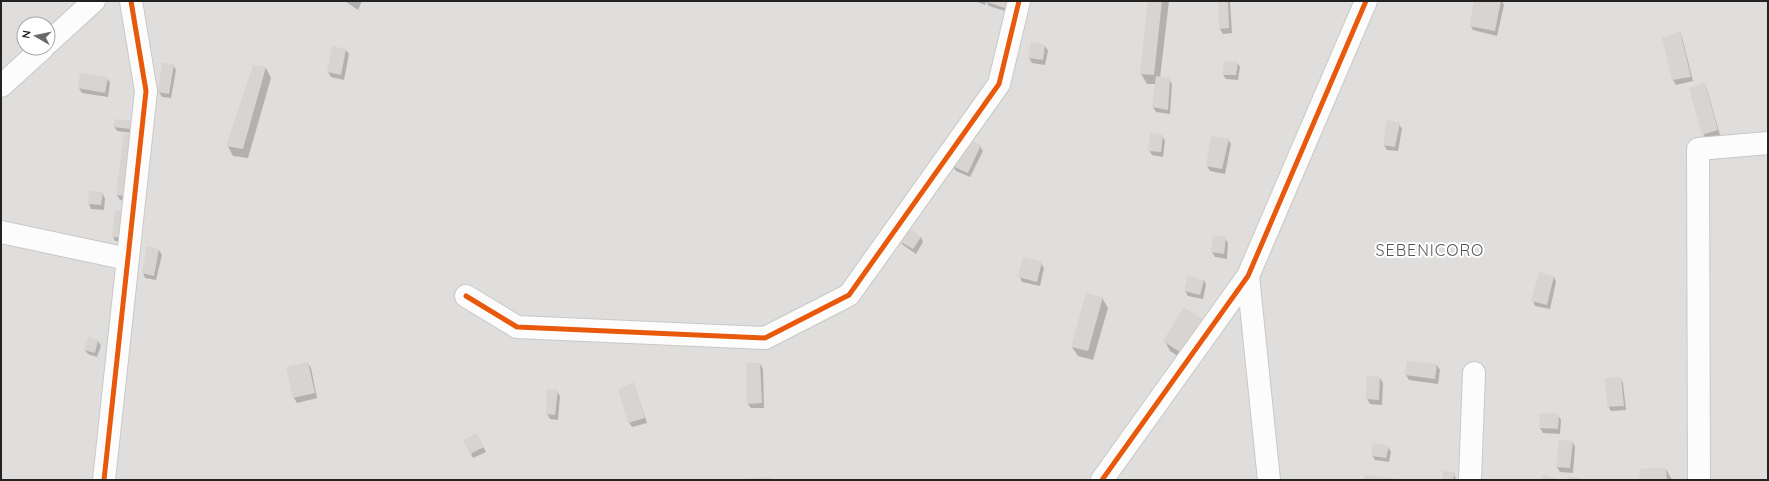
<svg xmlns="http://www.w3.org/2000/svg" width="1769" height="481" font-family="Quicksand,sans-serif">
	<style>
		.residential { fill: #dfdedc; fill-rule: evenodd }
		.shadow { fill: #0003 }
		.building { fill: #d7d4d2 }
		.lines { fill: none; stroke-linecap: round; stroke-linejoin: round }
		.minor-casing { stroke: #c9c8c7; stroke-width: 24 }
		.minor { stroke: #fdfcfc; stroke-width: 22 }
		.cycleway-casing { stroke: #fff; stroke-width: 8 }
		.cycleway { stroke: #e8590c; stroke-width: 5 }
		.labels { text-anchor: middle; stroke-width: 4; stroke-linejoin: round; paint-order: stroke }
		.quarter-label { font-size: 16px; letter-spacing: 1px; fill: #555; stroke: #fff }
	</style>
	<rect width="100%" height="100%" fill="#f0eeeb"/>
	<!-- residential -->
	<path class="residential" d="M1 1H1768V480H1ZM24 24H48V48H24Z"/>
	<!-- shadow -->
	<path class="shadow" d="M345 1H362L358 10Z
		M975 1H1011L1008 12 989 6 986 1 985 5Z
		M1149 1H1169L1160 78 1169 79 1172 84 1170 114 1156 112 1153 107 1156 84H1147L1141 74Z
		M1219 1 1230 2 1232 33 1223 34 1220 29Z
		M1475 1H1502L1504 5 1497 36 1473 30 1470 25Z
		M1680 32 1682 37 1693 81 1676 85 1673 80 1663 38Z
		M1045 46 1048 51 1045 65 1032 63 1029 58Z
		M346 50 349 54 344 80 331 77 328 72Z
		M1237 62 1240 67 1238 80 1226 79 1223 75Z
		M173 65 176 70 171 98 162 97 159 92Z
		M254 66 266 68 271 78 248 158 233 156 228 146Z
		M107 78 110 83 108 97 82 93 79 88Z
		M1705 85 1707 89 1720 135 1706 139 1703 134Z
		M115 120 140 134 117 131 114 126Z
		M1399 124 1402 129 1398 151 1387 150 1384 145Z
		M125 134 132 201 120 200 117 195Z
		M1162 136 1165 141 1163 157 1152 155 1149 150Z
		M1228 139 1231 144 1225 174 1210 171 1207 166Z
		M980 146 983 151 970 177 956 171 953 166Z
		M102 193 105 198 104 210 91 209 89 204Z
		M132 216 128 242 115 241 113 237Z
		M921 237 923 242 916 254 903 245 900 241Z
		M1213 237 1225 238 1228 243 1227 259 1215 257 1212 252Z
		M159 250 162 255 156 280 145 278 143 273Z
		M1041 263 1044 268 1040 286 1022 282 1020 277Z
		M1554 277 1556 282 1550 309 1535 306 1533 301Z
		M1204 280 1206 285 1203 299 1188 296 1185 291Z
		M1102 298 1108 308 1093 360 1078 356 1072 347Z
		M1212 332 1192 365 1170 351 1165 341Z
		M98 341 101 346 97 357 88 354 85 350Z
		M308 363 311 368 317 398 297 403 294 398 287 368Z
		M760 364 763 369 764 408H751L748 404Z
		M1437 365 1440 370 1438 384 1409 380 1406 375Z
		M1368 377 1380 378 1383 383 1382 405 1370 404 1367 399Z
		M1620 378 1623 383 1626 410 1611 411 1608 406Z
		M634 384 647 423 632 427 629 422Z
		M548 390 557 391 560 396 558 420 550 419 547 414Z
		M1558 415 1561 420 1560 434 1543 433 1540 428Z
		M479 439 486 452 473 458 471 454Z
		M1573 442 1575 447 1573 473 1560 472 1557 467Z
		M1388 447 1391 452 1389 462 1375 460 1372 455Z
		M1666 469 1672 480H1641Z
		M1454 473 1456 480H1443Z"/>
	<!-- building -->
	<path class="building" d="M984 1H1007L1005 8Z
		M1148 1H1162L1154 75 1140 74Z
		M1218 1H1228L1229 28 1219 29Z
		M1474 1H1501L1495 31 1469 26Z
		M1680 31 1691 77 1672 80 1662 38Z
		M1031 42 1045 45 1043 60 1028 58Z
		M332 46 346 49 341 75 327 72Z
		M1224 61 1238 62 1236 75H1222Z
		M162 63 174 64 169 94 158 92Z
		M253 65 266 67 243 149 226 146Z
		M80 73 108 77 105 93 78 88Z
		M1156 76 1170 78 1168 110 1152 107Z
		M1705 83 1718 130 1702 135 1689 88Z
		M115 119 139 122 138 130 113 127Z
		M1387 120 1400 123 1395 147 1383 145Z
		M124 133 134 136 129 196 116 195Z
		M1150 133 1163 135 1161 152 1148 151Z
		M1211 136 1229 139 1222 169 1206 166Z
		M966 138 981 145 968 173 952 166Z
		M89 191 103 192 101 205 88 204Z
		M115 210 130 211 126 238 112 237Z
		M907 227 921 237 913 249 899 241Z
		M1213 236 1226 237 1224 254 1211 252Z
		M147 246 159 249 154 276 142 273Z
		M1023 257 1042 262 1037 282 1018 277Z
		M1539 272 1554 276 1547 305 1531 301Z
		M1188 276 1204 280 1200 295 1184 291Z
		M1086 293 1103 297 1088 351 1071 347Z
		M1184 307 1207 322 1186 356 1163 341Z
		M88 337 98 340 95 353 84 350Z
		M1407 361 1437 364 1435 379 1405 375Z
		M308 362 315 393 293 398 286 367Z
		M746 363H760L762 403 747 404Z
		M1367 376 1380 377 1379 400 1366 399Z
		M1621 377 1624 406 1607 407 1605 378Z
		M634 382 645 418 628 423 618 390Z
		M547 389 558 390 555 415 546 414Z
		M1540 413 1559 414 1558 429 1539 428Z
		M477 433 484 447 470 454 463 440Z
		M1559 440 1573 441 1570 468 1556 467Z
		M1373 443 1389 446 1386 458 1371 456Z
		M1666 468 1667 480H1640L1639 469Z
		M1443 471 1455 472 1453 480H1442Z
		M1364 475 1393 478V480H1364Z
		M1542 475 1556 478 1555 480H1541Z
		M1568 476 1580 478 1579 480H1567Z
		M773 477V480H746V478Z"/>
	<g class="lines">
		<!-- minor casing -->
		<g class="minor-casing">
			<path id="minor" d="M48 43 94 1
				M1 86 43 48
				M1 232 128 259
				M1248 276 1269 480
				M466 296 517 327 765 338 849 295 999 84 1019 1
				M104 480 146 91 131 1
				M1102 480 1248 276 1366 1
				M1470 480 1474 373
				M1699 480 1698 149 1768 143"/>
		</g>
		<!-- minor -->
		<use href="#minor" class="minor"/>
		<!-- cycleway casing -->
		<g class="cycleway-casing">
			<path id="cycleway" d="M466 296 517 327 765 338 849 295 999 84 1019 1
				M104 480 146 91 131 1
				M1102 480 1248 276 1366 1"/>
		</g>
		<!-- cycleway -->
		<use href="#cycleway" class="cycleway"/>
	</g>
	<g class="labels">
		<!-- quarter labels -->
		<g class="quarter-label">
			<text x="1430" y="256">SEBENICORO</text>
		</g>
	</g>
	<!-- border -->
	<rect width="1769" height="481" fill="none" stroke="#222222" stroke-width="4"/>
	<!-- north arrow -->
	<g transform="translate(36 36) rotate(279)"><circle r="19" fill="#ffffff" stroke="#a7a7a7"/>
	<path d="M0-3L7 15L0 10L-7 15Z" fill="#6a6968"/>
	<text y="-6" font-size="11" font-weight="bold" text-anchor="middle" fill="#222222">N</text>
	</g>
</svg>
